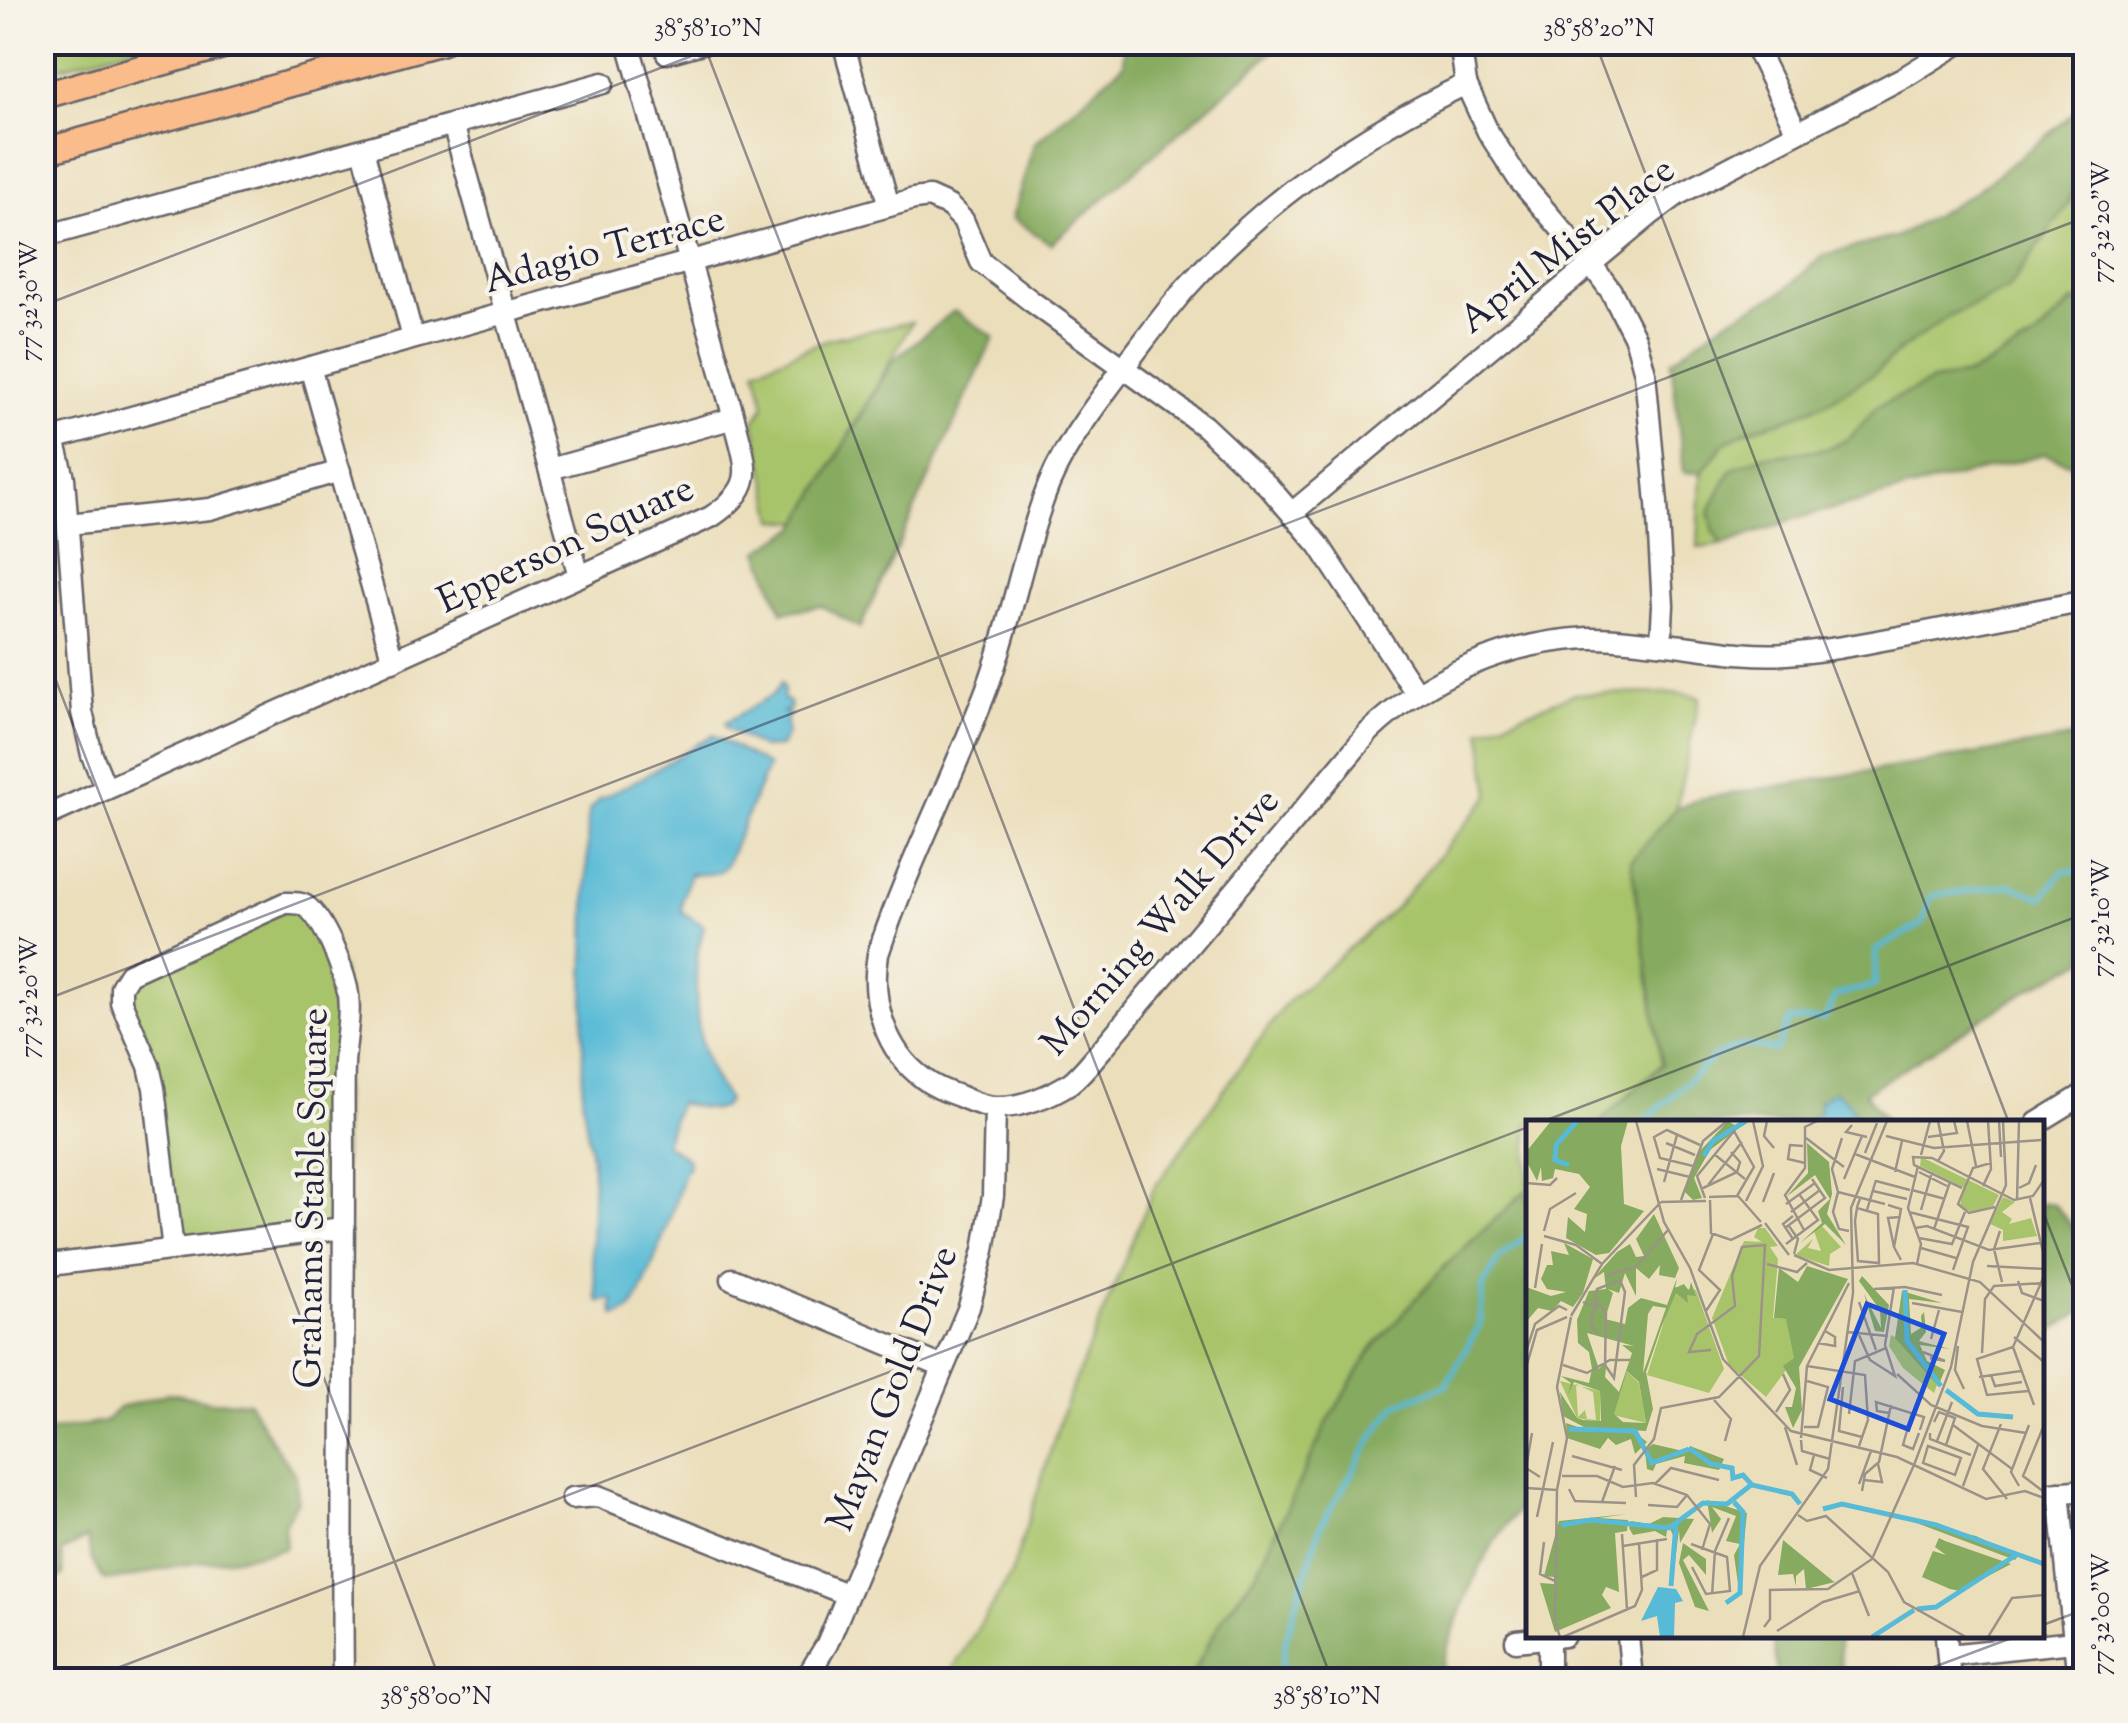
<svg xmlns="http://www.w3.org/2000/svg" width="2128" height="1723" viewBox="0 0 2128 1723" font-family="'Sorts Mill Goudy',serif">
  <rect width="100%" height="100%" fill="#f7f3e8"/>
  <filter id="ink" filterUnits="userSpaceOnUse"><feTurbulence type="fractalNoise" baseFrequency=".01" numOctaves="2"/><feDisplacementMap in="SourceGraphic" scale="20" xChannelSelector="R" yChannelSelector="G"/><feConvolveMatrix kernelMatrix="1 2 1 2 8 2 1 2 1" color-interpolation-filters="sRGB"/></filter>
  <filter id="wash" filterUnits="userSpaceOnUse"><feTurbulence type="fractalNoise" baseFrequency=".0048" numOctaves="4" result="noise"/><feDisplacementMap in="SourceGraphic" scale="40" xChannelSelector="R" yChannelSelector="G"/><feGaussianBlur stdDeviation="2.25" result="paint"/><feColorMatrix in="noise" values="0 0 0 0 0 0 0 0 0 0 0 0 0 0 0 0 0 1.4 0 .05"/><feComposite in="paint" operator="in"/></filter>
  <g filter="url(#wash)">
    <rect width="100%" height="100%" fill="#ebdebb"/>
    <g fill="#a8c46b" stroke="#657353" stroke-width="2.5">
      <polygon points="43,42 149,42 149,43 43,72"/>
      <polygon points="2085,168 2085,304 2073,301 2034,339 1968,375 1933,381 1879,406 1849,438 1828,449 1797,452 1714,532 1723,545 1698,548 1701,473 1724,444 1745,431 1787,419 1827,402 1875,373 1899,351 1946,318 2008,289 2068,204"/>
      <polygon points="912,322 800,522 775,520 754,421 765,405 756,369 828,339"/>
      <polygon points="1680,693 1700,697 1676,809 1631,861 1662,1064 1599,1123 1528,1123 1528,1189 1446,1265 1371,1350 1328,1421 1257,1572 1224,1616 1189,1680 946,1680 1011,1575 1063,1411 1154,1188 1285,1004 1395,908 1490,795 1481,730 1574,694"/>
      <polygon points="299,903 342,970 344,1228 173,1250 154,1088 121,987"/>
    </g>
    <g fill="#86aa5f" stroke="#54664d" stroke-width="2.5">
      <polygon points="1124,43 1282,43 1051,244 1012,218 1034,144 1124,64"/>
      <polygon points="2085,102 2085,168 2068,204 2008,289 1946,318 1899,351 1875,373 1827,402 1787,419 1745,431 1724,444 1701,473 1684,472 1671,361 1723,322 1781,293 1824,255 1898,236 1973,193 2052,132"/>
      <polygon points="2074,301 2085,304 2085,469 2044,454 1794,519 1723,545 1714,532 1709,512 1732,469 1762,456 1828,449 1850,438 1878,406 1933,381 1968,375 2034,339"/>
      <polygon points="954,311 994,337 860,628 822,606 782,612 759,551 797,527 893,360"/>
      <polygon points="2085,736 2085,960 2031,988 1865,1093 1888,1123 1599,1123 1662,1064 1631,861 1676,809 1699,799"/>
      <polygon points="1528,1189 1528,1496 1494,1542 1471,1585 1444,1656 1440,1680 1189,1680 1224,1615 1257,1572 1328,1421 1371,1350 1446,1265"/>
      <polygon points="2041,1203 2054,1204 2085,1242 2086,1308 2041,1339"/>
      <path d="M169,1393l44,8 36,1 22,38 25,36 2,24 -14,24 2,23c-39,13 -80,12 -120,21 -23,5 -38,14 -63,11l-11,-19 -5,-22 -26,14 2,24 -20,8v-152l62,-10 14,-14z"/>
      <polygon points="1773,1636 1838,1636 1842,1680 1778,1680"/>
    </g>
    <g fill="#57bad6" stroke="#3c6e88" stroke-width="2.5">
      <polygon points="781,683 784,690 783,699 789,702 791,708 783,712 790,714 786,720 787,733 780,747 762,748 727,728 725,723 774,694"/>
      <path d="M713,735l55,31 -42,99c-9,12 -22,9 -36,9l-8,27 -1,10 23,15c-2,10 -6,20 -7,31 -3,47 -1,104 31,143l-7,8 -7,2 -36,-7 -13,41 22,14 2,8 -6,8c-4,20 -40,125 -53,136 -2,1 -14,6 -15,6l-3,-9 2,-5 -3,-3 -11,3 -3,-4 -6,-50 2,-78 -11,-72 6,-280 2,-9 10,-10 45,-23z"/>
      <polygon points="1834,1091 1845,1099 1862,1123 1805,1123 1818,1113 1820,1108 1818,1102"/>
    </g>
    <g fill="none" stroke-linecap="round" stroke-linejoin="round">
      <g stroke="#57bad6" stroke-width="5">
        <polyline points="1643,1123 1715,1056 1744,1045 1776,1050 1790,1020 1825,1019 1835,996 1875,985 1876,950 1922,924 1931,896 2011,885 2042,898 2063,871 2086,871"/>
        <polyline points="1280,1680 1286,1638 1320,1527 1376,1432 1397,1404 1446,1385 1480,1324 1483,1286 1500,1257 1528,1235"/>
      </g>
    </g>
  </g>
  <g filter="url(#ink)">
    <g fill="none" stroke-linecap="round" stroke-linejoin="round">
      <defs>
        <g id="minor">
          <polyline points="843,42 889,206"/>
          <polyline points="1460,42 1466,84 1488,132 1519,180 1591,264 1611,291 1636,340 1645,373 1657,503 1663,605 1661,643"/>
          <polyline points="1753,42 1797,132"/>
          <polyline points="667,53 706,42"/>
          <path d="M1466,84c-104,49 -202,117 -279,203 -24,27 -44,56 -66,84 -29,39 -62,81 -78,129 -22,61 -33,127 -56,188 -34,90 -79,176 -109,266 -8,46 7,97 46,125 10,8 23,13 35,17 11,5 26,11 37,11 24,1 54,-11 74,-24 12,-9 22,-23 32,-34l267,-317c60,-57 137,-90 219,-94 23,-1 47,3 69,5 43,4 85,14 129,11 45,-3 90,-13 135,-21 55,-11 110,-21 165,-32"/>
          <polyline points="453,124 579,576"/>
          <polyline points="363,149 413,338"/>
          <polyline points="42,237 603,83"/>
          <polyline points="310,367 393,661"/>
          <polyline points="54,439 64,478 82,712 92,755 106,789"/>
          <polyline points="42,442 914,199 929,197 949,206 963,220 981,262 1031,301 1204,426 1268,486 1319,545 1416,693"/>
          <polyline points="550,469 734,418"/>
          <polyline points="1293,512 1650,215 1677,195 1908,75 1961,42"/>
          <polyline points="68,524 210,509 340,471"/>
          <path d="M42,818l669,-301c48,-32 35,-50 23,-99l-106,-376"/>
          <polyline points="2037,1123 2086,1093"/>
          <path d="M173,1250l-19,-162 -5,-22 -28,-64v-15l8,-13 156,-71c8,0 16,-1 22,4 18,14 35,60 40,81 5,24 -2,53 -3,76 -1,33 0,66 0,99 0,173 -3,345 -1,517"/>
          <polyline points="42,1266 344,1228"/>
          <polyline points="732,1279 943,1367"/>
          <polyline points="2059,1492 2078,1680"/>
          <polyline points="2040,1494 2086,1490"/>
          <polyline points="572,1498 598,1496 846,1594"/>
          <polyline points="1628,1636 1632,1680"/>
          <polyline points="1946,1636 1950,1680"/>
          <polyline points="1549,1637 1549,1680"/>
          <polyline points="1516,1641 1564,1636"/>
          <polyline points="1948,1655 2074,1642"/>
          <polyline points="805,1680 827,1644 969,1307 984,1250 993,1196 995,1108"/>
        </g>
        <g id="major">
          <polyline points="42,96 235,42"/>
          <polyline points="42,152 441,42"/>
        </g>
      </defs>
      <use href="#minor" stroke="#686468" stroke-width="25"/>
      <use href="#major" stroke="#686468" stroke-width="30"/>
      <use href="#minor" stroke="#fff" stroke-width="20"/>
      <use href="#major" stroke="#fabc8b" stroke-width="25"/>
    </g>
  </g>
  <path fill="none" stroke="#22223b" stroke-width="2.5" stroke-opacity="0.45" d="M703,42l629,1638M1595,42l414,1081M42,306l686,-264M42,644l398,1036M42,1001l2044,-784M1539,1123l547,-210M2040,1204l46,117M2040,1626l46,-17M86,1680l1442,-553M1899,1680l118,-44"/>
  <g text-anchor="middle" stroke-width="8" stroke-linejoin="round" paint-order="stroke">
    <g font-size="38" fill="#22223b" stroke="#f7f3e8">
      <text transform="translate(1566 244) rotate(-38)" y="13">April Mist Place</text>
      <text transform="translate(604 248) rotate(-15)" y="13">Adagio Terrace</text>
      <text transform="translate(565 543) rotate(-25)" y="13">Epperson Square</text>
      <text transform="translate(1159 921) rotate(-49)" y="13">Morning Walk Drive</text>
      <text transform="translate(310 1198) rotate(-89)" y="13">Grahams Stable Square</text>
      <text transform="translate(891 1388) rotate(-69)" y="13">Mayan Gold Drive</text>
    </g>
  </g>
  <g transform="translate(1526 1120)">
    <rect width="518" height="518" fill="#ebdebb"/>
    <path d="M395,37l78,38 -6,11 -21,6 -12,-5 3,-20 -43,-21zM477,77l12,5 -13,10 10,7 -3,5 22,-6 6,18 -34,5v-11l-13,-6zM296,106l19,21 -11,7 -1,12 -34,-11 18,-16 -5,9 13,3 -7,-20zM232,108h7l13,18 -8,1 8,12 -5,59 14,1 8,39 -29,39 -37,-32 -17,-47 32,-77 18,1 -8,-5zM149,167l21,3 28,79 -15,24 -62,-18zM365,215l16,8 30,42 -3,8 -31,-25 -14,-22zM101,251l12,12 7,40 -33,-8zM34,261l40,10v31l-23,-4zM50,264l17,8 3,28 -9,-1 -2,-9 -7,7z" fill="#a8c46b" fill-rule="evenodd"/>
    <path d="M25,1h77l-7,25 3,58 20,7 -35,42 -13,2 -30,-17 2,-21 17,15 2,-18 -13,-5 16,-22 -11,-13 -24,-5 -2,9 -11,3 -1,-14 -4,14 -10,-19 -1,-10zM202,1l11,7 -29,22 -16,28 8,20 -9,2 -9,-9 16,-40zM281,23l22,19 3,32 -5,20 19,31 -21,-21 -25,19 22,-20 -4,-12 12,-12 -15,-24 -29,22 22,-24zM128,94l25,54 -4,10 -16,-3 1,-10 -11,14 -13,-11v28l-11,-23 -6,20 -11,-4 5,4 -8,26 20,5 3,-16 13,-10 26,7 10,-27 -2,10 9,-4 5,7 2,-9 5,14 -9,-1 1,8 -12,-10 -15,35 -15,44 7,37 -7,22 -62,-4 -21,-11 -3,-24 17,26 6,2 2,-10 -2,10 18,1 -1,-30 -26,-9 -6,13 3,-12 -10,-7 28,7 3,-14 -3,-17 -11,-9 -1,-23 12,-29 17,-2 -2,-17 -12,8 25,-28 13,-8 6,13 8,-1 -8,-17zM127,186l13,2 -23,65 5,-59zM61,213l47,13 -12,-1 10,8 -13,39 -14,-15 2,-18 -8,10zM101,251l12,11 7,41 -23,-1 -9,-8zM38,123l29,16 -10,34 -10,14 -12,-6 -9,10 -14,-3 -12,14v-35l25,9 15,-4 -19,-3 -6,-10 6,-14h6l-2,-14 18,4zM281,146l41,13 -49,88 3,43 -9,18 -8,-21h7l4,-19 -13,-22 11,-8 -8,-39 -12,-1 5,-50 19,14zM336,156l27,29 -5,27 -9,-1 -11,-37 17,34 -1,-18 -21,-29zM376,171l40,12 -33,-4 2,35 11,-7 -1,-11 3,-4 2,20 -7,9 31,8 -30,-4 7,16 18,9 -7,16 -43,-48zM40,303l26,9 40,-2 15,12 -12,12 -4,-15 -15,6 -8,-7 -8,11 -33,-11zM127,324l34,8 3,-6 34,13 -5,11 -35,-7 1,-7 -29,8 -3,7 -6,-2 -2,-18zM181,380l40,13 -8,78 -5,-36 6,-11 -14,-3 10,-25 -24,-9 9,12 -9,14zM101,394l-28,4 29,2 -1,11 -12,2 4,59 -13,-5 -4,8 9,13 -56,24 -15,-49 14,1v-7l-10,-1 15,-55zM137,397l31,2 -14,24 -1,-13 -7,54 3,-44 -7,-16 -2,13 -11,-6 -22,4 -4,-7 2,-7 18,3zM388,402l62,14 42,20 -3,4zM413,418l6,3 66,23 -51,27 -10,-2 -28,-12 11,-26 13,4 -11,-8zM257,420l50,41 2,1 -29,7 -2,-20 -8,7v10l-3,-12 -15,1zM157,423l23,16v16l-17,-20 -6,5 26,51 -14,-4 -16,-44z" fill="#86aa5f" fill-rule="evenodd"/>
    <path d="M132,467l18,2 7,12 -8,2 -1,34h-14l-3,-21 -16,5z" fill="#57bad6"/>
    <path fill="none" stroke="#57bad6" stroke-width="5" d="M178,36l9,-15 33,-20M43,45l-14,-5 1,-15 21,-24M379,170l2,51 34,45M420,270l32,24 35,3M43,309l66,2 17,32 37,-14M163,328l22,16 21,4 1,10 10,-3 9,10 40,9 8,10M297,389l19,-5 94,21 108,39M35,405l30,-5 78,8 34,-25 24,1 24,-19M145,466l5,-62M200,483l14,-10 3,-81 -9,-10M391,489l19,-2 80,-52M346,517l42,-27"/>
    <path fill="none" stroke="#9b9388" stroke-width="2.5" d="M110,1l28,101 26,46 33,91 68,72 106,26 89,42 39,-8 19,7M241,1l-3,15 10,12M412,1l6,30 -6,10M441,1l9,45M473,1l2,36M326,5l-6,7 21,5M360,16l48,12 107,-8M402,17l29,-4 -3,-12M280,18l38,29M316,18l-10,31 6,23 -5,20 6,17 10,2M140,23l29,12M277,26l-13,-1 -2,14 17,4M339,33l12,-30M188,34l31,25M329,34l60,23M395,35l9,-34M465,43l-18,5 -15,36 11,9 26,-6M167,46l-33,-8 -6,-21 13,-7 33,15M131,49l33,8M369,52l7,-31M393,52l28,14M318,59l18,-43M350,61l34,9M138,62l13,-47M0,63l24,2 7,-7M182,65l34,-43M457,66l8,-17 -3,-48M436,68l-48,-23 -1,-8 19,1 82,42 19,-4 11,-16M493,68l10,-5 7,-18M175,69l36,-17 3,-10 -9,-10M386,70l33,9M347,71l34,8M312,72l47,12M183,77l29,-1 23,26M179,78l-8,-22 37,-45 20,36 -17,29M504,78l14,58M155,80l22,-59 24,-20M184,80l1,33 20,7 31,-15M491,80l2,-79M220,81l17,-35 -10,-45M135,82l45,-1M237,82l11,-29M260,84l29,-21M362,85l13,4 -7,38 7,13M331,88l21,6 1,49 -21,-2 -3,-40 2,-13 1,-4 2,-5M341,90l9,-30M395,90l11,-38M265,92l29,-22M383,92l59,15 -15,43M239,103l24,32M263,106l9,13 -4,15M259,108l40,-30 -13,-19M389,108l12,-2 62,24 51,-7M408,109l16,-47M278,110l-19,-35 20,-27v-41l12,-6M18,111l6,-22 26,-16M474,111l-6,18 8,33M18,116l32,9 26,19M393,118l33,6 13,-32M267,119l-10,-15 10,-8M260,124l32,-24 -19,-26M368,127l-6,-29 13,-1M395,128l35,10M268,135l35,15 84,-7 67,19 64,60M241,144l30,8 10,-9M391,144l4,-20 -13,-36 10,-42M461,146l57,3M80,156l31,-10 31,-36M492,161l4,12 22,8M9,168l7,-44M348,169l31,-2 37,8M57,182l4,2 9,1h4l6,8 -1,52 9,13 11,-86 -5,-12 -23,9 -1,5v12l-6,14 6,13M333,182l17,48M386,183l50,9M180,191l14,-21 -21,-20 14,-36M45,196l31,-52 59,-62M321,212l41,4M333,215l11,25 25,16 -10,-31 9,-58M488,217l30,25M405,219l8,-29M292,223l17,3v-9l-10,-6M432,226l-3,24 9,19M487,227l21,58M0,232l9,-28 24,-18 8,4M397,232l22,9 -15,-3M456,233l3,-54 9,-13 50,-3M37,245l24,8 23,-13h20M281,246l58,9 3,45 -9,26M0,248l11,-38 30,-13M371,254l34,31 51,21 44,7M465,255l4,11 27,-4M453,257l42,-6M317,267l-4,44 23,6M502,271l-41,4 -10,-36 36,-12 31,-71M188,280l17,19 -6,22M250,292l14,-22 -7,-16M363,293l-12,-2 -1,-9 48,15 -4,13M386,293l-9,32 10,4 6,-16M323,294l6,-53 31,-13M408,302l5,-10 16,6 -9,27M475,304l-18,45 24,30M427,305l59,44M518,305l-21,51 21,16M259,307l12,38M278,307h14l10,-40 -21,-6M6,313l-6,35 14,9M404,313v6l41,16M275,318l6,-72 42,-83M275,320l1,11 28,8M411,321l15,-39M402,326l33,12 -6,17 -32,-12zM288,335l-4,15 17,8M46,336l50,14M388,345l37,-98 22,-105 33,-77 -3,-64M36,356h35l26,11 30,-4 34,12 23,29 -8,26M338,360l18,2 -4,-18M129,364l16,-16 48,12M333,364l12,-33M437,366l15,-41M493,366l-8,-14 18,-47M0,368l31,2M43,369l6,12 51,2M336,371l3,-17 14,-12 12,-57M110,377l-2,-32 20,-26 7,-31 58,-11 40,-41 6,-111 -23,2 -10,29 3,30 -38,28 -8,18 22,-2M76,382l13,-36M122,385l29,2 10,-12M272,395l9,6 19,-5 62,56 16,30 62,35M11,397l16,-75M96,414l5,75M18,422l-4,32 15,7M165,424l36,13 3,34 -24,3 -14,-27M97,426l44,-7M326,453l17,43M116,457l15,-7v-31M186,475l3,-44 14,-33M238,507l6,-8v-29l58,-1 44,-30 42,-94M251,511l46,-29 37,-11M34,517l-5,-16 2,-131 10,-52 -10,-51 14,-70M37,517l72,-31 7,-16 -3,-46M217,517l17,-71 68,-97 25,-176 -2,-85 36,-87M462,517l24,-39 32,-3"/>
    <path fill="#1d4ed8" fill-opacity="0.15" stroke="#1d4ed8" stroke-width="5" d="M341,184l77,30 -36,95 -78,-30z"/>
    <rect width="518" height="518" fill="none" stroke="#22223b" stroke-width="5"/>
  </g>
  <rect width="2128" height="1723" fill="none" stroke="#f7f3e8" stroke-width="110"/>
  <rect x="55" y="55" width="2018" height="1613" fill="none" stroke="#22223b" stroke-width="4"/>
  <g font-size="25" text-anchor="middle" fill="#22223b">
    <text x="708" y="36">38°58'10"N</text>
    <text x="1599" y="36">38°58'20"N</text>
    <text transform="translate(2100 222) rotate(-90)" y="9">77°32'20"W</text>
    <text transform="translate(28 301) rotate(-90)" y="9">77°32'30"W</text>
    <text transform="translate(2100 918) rotate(-90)" y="9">77°32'10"W</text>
    <text transform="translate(28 997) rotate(-90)" y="9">77°32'20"W</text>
    <text transform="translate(2100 1614) rotate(-90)" y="9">77°32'00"W</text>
    <text x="436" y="1704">38°58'00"N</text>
    <text x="1327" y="1704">38°58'10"N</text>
  </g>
</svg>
